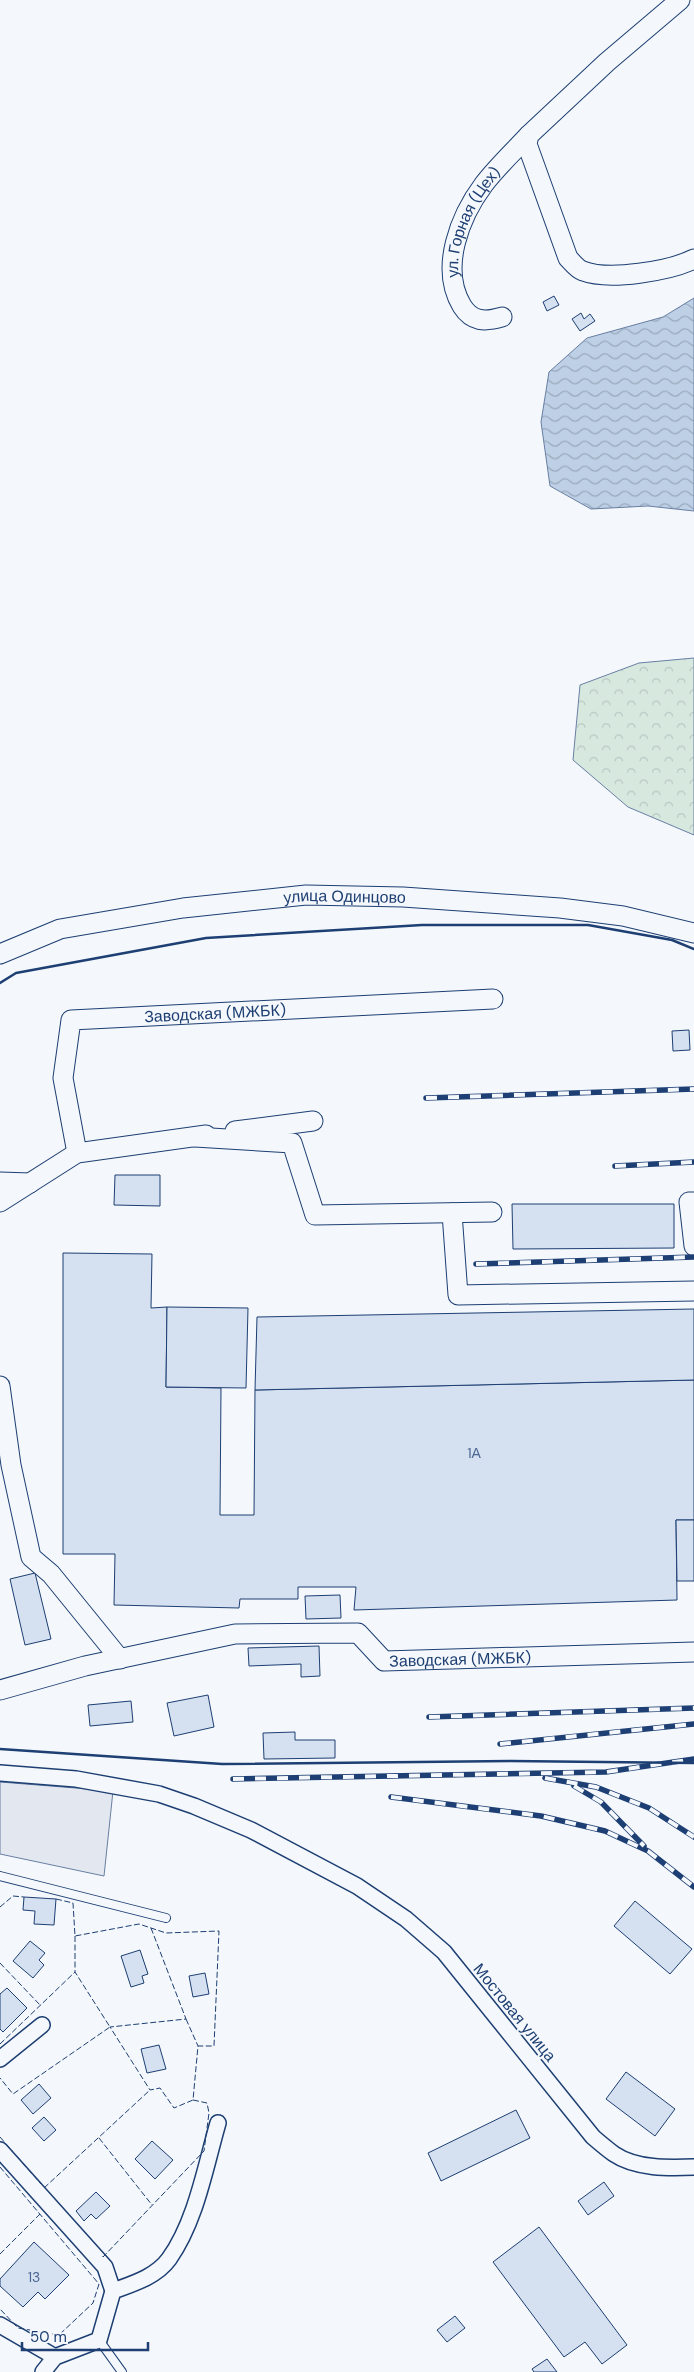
<svg xmlns="http://www.w3.org/2000/svg" width="694" height="2372" viewBox="0 0 694 2372" font-family="'DM Sans',sans-serif">
  <defs>
    <pattern id="forest-crowns" width="20" height="18" patternUnits="userSpaceOnUse" patternTransform="scale(1.25)"><rect width="20" height="18" fill="#d7e8df"/><path d="M2 6a3 3 0 1 1 6 0M12 15a3 3 0 1 1 6 0" fill="none" stroke="#b8c8c3"/></pattern>
    <pattern id="water-waves" width="16" height="10" patternUnits="userSpaceOnUse" patternTransform="scale(1.25)"><rect width="16" height="10" fill="#bed0e5"/><path d="M0 5q4-4 8 0t8 0" fill="none" stroke="#9aaabe"/></pattern>
  </defs>
  <rect width="100%" height="100%" fill="#f4f7fb"/>
  <polygon fill="url(#forest-crowns)" stroke="#687fa3" points="694,658 694,835 628,807 573,760 580,685 639,663"/>
  <polygon fill="#e3e8f0" stroke="#687fa3" points="0,1782 113,1791 104,1876 0,1854"/>
  <polygon fill="url(#water-waves)" stroke="#687fa3" points="694,298 694,511 648,506 591,509 550,486 541,422 549,372 587,338 663,317"/>
  <g fill="#d5e0f0" stroke="#1d3f73">
    <polygon points="554,296 559,305 547,311 543,302"/>
    <polygon points="581,313 584,319 590,314 595,321 580,331 572,319"/>
    <polygon points="689,1030 690,1050 673,1051 672,1031"/>
    <polygon points="115,1175 160,1175 160,1206 114,1205"/>
    <polygon points="512,1204 674,1204 674,1248 513,1249"/>
    <polygon points="63,1253 152,1254 151,1308 167,1307 166,1387 221,1388 220,1515 254,1515 255,1390 694,1380 694,1520 676,1520 677,1600 354,1610 356,1587 298,1587 298,1599 240,1599 239,1608 114,1605 115,1554 63,1554"/>
    <polygon points="167,1307 248,1308 246,1388 166,1387"/>
    <polygon points="694,1309 694,1380 255,1390 257,1317"/>
    <polygon points="676,1520 694,1520 694,1581 677,1581"/>
    <polygon points="35,1573 51,1639 25,1645 10,1579"/>
    <polygon points="340,1595 341,1618 306,1619 305,1596"/>
    <polygon points="319,1646 320,1676 301,1677 301,1664 249,1666 248,1648"/>
    <polygon points="208,1695 214,1727 174,1736 167,1703"/>
    <polygon points="131,1701 133,1722 90,1726 88,1705"/>
    <polygon points="295,1732 295,1740 335,1740 335,1758 264,1759 263,1733"/>
    <polygon points="24,1897 56,1899 54,1925 34,1924 35,1911 23,1910"/>
    <polygon points="635,1901 692,1949 670,1974 614,1926"/>
    <polygon points="30,1941 45,1953 39,1960 44,1965 33,1978 13,1961"/>
    <polygon points="140,1950 148,1974 142,1976 144,1983 131,1987 121,1956"/>
    <polygon points="205,1973 209,1994 193,1997 189,1976"/>
    <polygon points="7,1988 27,2008 3,2032 0,2029 0,1994"/>
    <polygon points="159,2045 166,2069 147,2073 141,2049"/>
    <polygon points="626,2072 675,2109 655,2136 606,2099"/>
    <polygon points="39,2084 51,2098 33,2114 21,2100"/>
    <polygon points="516,2110 530,2138 441,2181 428,2153"/>
    <polygon points="44,2117 56,2130 44,2141 32,2128"/>
    <polygon points="152,2141 173,2160 155,2179 135,2159"/>
    <polygon points="604,2182 614,2196 588,2215 578,2201"/>
    <polygon points="96,2192 110,2206 96,2219 91,2214 84,2221 76,2211"/>
    <polygon points="539,2227 627,2345 602,2364 585,2342 564,2357 493,2262"/>
    <polygon points="34,2242 69,2275 45,2299 38,2292 23,2307 0,2286 0,2279"/>
    <polygon points="455,2316 465,2328 447,2342 437,2330"/>
    <polygon points="547,2359 557,2372 534,2372 532,2369"/>
  </g>
  <g fill="none" stroke-linecap="round" stroke-linejoin="round">
    <defs>
      <g id="service">
        <polyline points="0,1876 166,1918"/>
        <polyline points="99,2340 122,2372"/>
      </g>
      <g id="minor">
        <path d="M0,1773l76,6 83,15 35,12 57,24 106,56 49,33 38,33 149,185c7,6 14,12 21,17 22,15 55,14 80,13"/>
        <polyline points="0,2059 42,2025"/>
        <polyline points="0,2150 105,2267 113,2291"/>
        <polyline points="0,2325 55,2357"/>
        <path d="M43,2372l12,-15 44,-17 14,-49c19,-7 43,-14 56,-32 27,-38 36,-91 49,-136"/>
      </g>
      <g id="tertiary">
        <path d="M680,0l-73,62 -78,73 -2,9 41,114c4,4 9,11 15,13 26,10 87,0 111,-12"/>
        <path id="s1" d="M502,317c-17,5 -30,5 -40,-11 -23,-38 -2,-90 22,-122 13,-17 30,-33 45,-49"/>
        <path id="s2" d="M0,954l60,-25 123,-21 123,-13 97,2 157,11 63,8 71,17"/>
        <polyline points="235,1131 313,1121"/>
        <polyline points="195,1137 292,1143 315,1215 492,1212"/>
        <path id="s3" d="M77,1153l-14,-75 8,-58 422,-21"/>
        <polyline points="0,1182 30,1183"/>
        <polyline points="0,1202 77,1153 206,1135"/>
        <polyline points="452,1213 458,1295 694,1291"/>
        <polyline points="694,1246 689,1202 694,1202"/>
        <polyline points="0,1386 11,1465 31,1557 51,1574 120,1659"/>
        <path id="s4" d="M0,1690l85,-24 150,-32 123,-1 26,28 310,-9"/>
      </g>
    </defs>
    <use href="#service" stroke="#1d3f73" stroke-width="10"/>
    <use href="#minor" stroke="#1d3f73" stroke-width="18"/>
    <use href="#tertiary" stroke="#1d3f73" stroke-width="21"/>
    <use href="#service" stroke="#f4f7fb" stroke-width="8"/>
    <use href="#minor" stroke="#f4f7fb" stroke-width="15"/>
    <use href="#tertiary" stroke="#f4f7fb" stroke-width="19"/>
    <defs>
      <g id="rail">
        <polyline points="426,1098 694,1089"/>
        <polyline points="615,1166 694,1162"/>
        <polyline points="476,1264 694,1257"/>
        <polyline points="429,1717 694,1708"/>
        <polyline points="500,1744 694,1724"/>
        <polyline points="545,1778 596,1787 649,1808 694,1837"/>
        <polyline points="233,1779 606,1772 694,1759"/>
        <polyline points="574,1786 601,1802 644,1846"/>
        <polyline points="391,1797 541,1816 605,1831 648,1851 694,1887"/>
      </g>
    </defs>
    <use href="#rail" stroke="#1d3f73" stroke-width="5.5"/>
    <use href="#rail" stroke="#f4f7fb" stroke-width="4" stroke-dasharray="11" stroke-linecap="butt"/>
    <g stroke="#1d3f73" stroke-width="1" stroke-dasharray="6 2.5" stroke-linecap="butt">
      <polyline points="56,1899 73,1903 75,1936 139,1924 166,1933 219,1931 214,2046 198,2046 193,2100 207,2103 209,2113 204,2151 103,2257 101,2255"/>
      <polyline points="0,1907 13,1896 24,1897"/>
      <polyline points="151,1928 186,2019 110,2027 150,2090 160,2088 174,2108 193,2100"/>
      <polyline points="75,1936 75,1972"/>
      <polyline points="0,1963 40,2005"/>
      <polyline points="186,2019 198,2046"/>
      <polyline points="0,2044 75,1972 110,2027 13,2094 0,2078"/>
      <polyline points="0,2137 41,2184"/>
      <polyline points="99,2138 152,2205"/>
      <polyline points="0,2167 99,2284 93,2303 59,2335 18,2328 0,2309"/>
      <polyline points="44,2188 150,2090"/>
      <polyline points="0,2254 40,2214"/>
    </g>
    <g stroke="#1d3f73" stroke-width="2.5">
      <polyline points="0,983 16,973 206,938 422,925 588,925 672,940 694,949"/>
      <polyline points="0,1749 222,1764 511,1761 694,1763"/>
    </g>
  </g>
  <g text-anchor="middle" stroke-width="4" stroke-linejoin="round" paint-order="stroke">
    <g font-size="14" fill="#4b6792">
      <text x="474" y="1458">1А</text>
      <text x="34" y="2282">13</text>
    </g>
    <g font-size="16" fill="#1d3f73" stroke="#f4f7fb">
      <text dy="6" stroke="none"><textPath href="#s1" startOffset="136">ул. Горная (Цех)</textPath></text>
      <text dy="6" stroke="none"><textPath href="#s2" startOffset="352">улица Одинцово</textPath></text>
      <text dy="6" stroke="none"><textPath href="#s3" startOffset="279">Заводская (МЖБК)</textPath></text>
      <text dy="6" stroke="none"><textPath href="#s4" startOffset="479">Заводская (МЖБК)</textPath></text>
      <text transform="translate(515 2012) rotate(51)" y="6">Мостовая улица</text>
    </g>
  </g>
  <path d="M22 2342v8h126v-8" fill="none" stroke="#1d3f73" stroke-width="2.5"/>
  <text x="30" y="2342" font-size="15" fill="#1d3f73" stroke="#f4f7fb" stroke-width="4" paint-order="stroke">50 m</text>
</svg>
